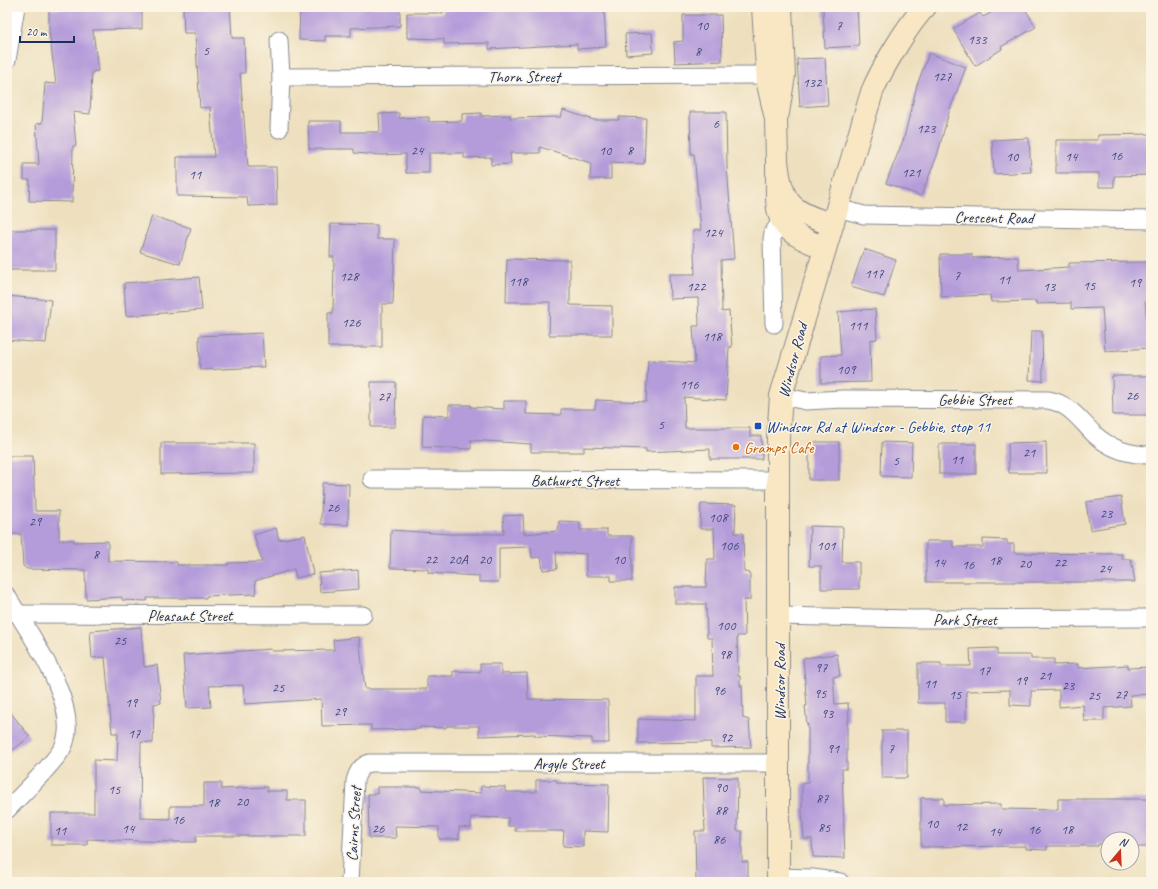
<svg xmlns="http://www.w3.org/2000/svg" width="1158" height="889" viewBox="0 0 1158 889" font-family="Caveat,sans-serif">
  <rect width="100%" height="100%" fill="#fcf5e5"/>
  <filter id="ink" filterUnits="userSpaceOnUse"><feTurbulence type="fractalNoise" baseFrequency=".025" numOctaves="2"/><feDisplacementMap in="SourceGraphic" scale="8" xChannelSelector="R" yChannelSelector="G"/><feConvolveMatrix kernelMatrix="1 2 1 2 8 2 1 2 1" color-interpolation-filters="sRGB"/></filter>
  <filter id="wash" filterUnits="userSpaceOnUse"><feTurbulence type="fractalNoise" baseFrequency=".012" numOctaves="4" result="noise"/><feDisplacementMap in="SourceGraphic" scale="16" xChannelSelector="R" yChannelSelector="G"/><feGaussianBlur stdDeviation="0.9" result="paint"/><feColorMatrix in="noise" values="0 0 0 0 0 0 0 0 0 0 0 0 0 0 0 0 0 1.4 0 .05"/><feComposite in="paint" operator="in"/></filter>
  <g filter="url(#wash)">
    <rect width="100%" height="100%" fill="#eee0bf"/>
    <g id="blocks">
      <g fill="#b49bda">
        <polygon points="97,7 142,7 142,29 93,30 98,71 92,72 90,114 73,112 76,146 73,146 72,202 29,201 30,180 24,180 24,164 39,164 36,124 42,123 45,83 56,84 49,31 49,9"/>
        <polygon points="230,7 232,38 244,38 245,73 240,73 248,167 276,167 277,205 248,206 247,197 177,196 177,157 214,157 210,107 200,108 195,33 184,33 183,8"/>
        <polygon points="300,7 400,7 400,26 351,28 351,36 325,36 325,41 299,40"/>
        <polygon points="488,7 604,7 606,47 577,49 577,44 489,49 489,43 444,44 444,39 407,38 407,13 443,13 443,9"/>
        <polygon points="823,7 857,7 859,46 825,48"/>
        <polygon points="1002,7 1024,7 1036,27 1001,47 1002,49 975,66 953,29 980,13 983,17"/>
        <polygon points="683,15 721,15 722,61 675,63 674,42 683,41"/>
        <polygon points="652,33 653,53 626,55 625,34"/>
        <polygon points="929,53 966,67 949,112 937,156 921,196 886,183 904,138 917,85"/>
        <polygon points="825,58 828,105 800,107 797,59"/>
        <polygon points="563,110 594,120 619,120 619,117 646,118 644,164 611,162 611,179 590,179 591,163 540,147 540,153 510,153 511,164 491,165 491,157 464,158 464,153 429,153 429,173 406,173 406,154 381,155 354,153 354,149 309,149 308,121 341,121 341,132 380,132 379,114 399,113 399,118 429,117 429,122 462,121 462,114 481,113 481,116 510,115 510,118 561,117"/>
        <polygon points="690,112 726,112 727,166 734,259 721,260 722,312 729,311 732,347 729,347 726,400 684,397 685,428 750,428 750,436 761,436 762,459 710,459 710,449 646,452 646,449 584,447 584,452 531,452 531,444 471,440 471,449 422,447 423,415 449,416 449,405 471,405 471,407 504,409 504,401 526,401 526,414 561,415 561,409 595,409 596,400 646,402 648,360 695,363 693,326 699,326 698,298 670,299 669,274 695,274 693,231 701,230 694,154 691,154"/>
        <polygon points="1151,134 1151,175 1114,176 1114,187 1099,187 1099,173 1056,173 1056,140 1098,140 1098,135"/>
        <polygon points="1029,138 1031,172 994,174 992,140"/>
        <polygon points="152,216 191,228 180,264 140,252"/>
        <polygon points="331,224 377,225 377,239 395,239 393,304 382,304 382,347 328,347 328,313 333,313 334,257 330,257"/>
        <rect x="8" y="230" width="47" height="40"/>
        <polygon points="864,249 896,260 884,297 851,287"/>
        <polygon points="940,254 972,254 972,258 1018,257 1019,270 1069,267 1069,263 1147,262 1149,300 1145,301 1149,348 1105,351 1102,308 1071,309 1071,303 1036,304 1036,301 991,302 990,295 941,297"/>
        <polygon points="507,259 570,260 570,305 612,306 612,335 549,335 550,302 506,302"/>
        <polygon points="199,277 202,310 126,316 124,283"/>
        <polygon points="7,296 51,300 46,343 7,340"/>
        <polygon points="875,309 877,339 870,340 871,382 821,383 821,356 841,355 838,312"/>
        <polygon points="1031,331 1042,331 1043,381 1029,380"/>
        <polygon points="262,333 264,367 200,370 199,336"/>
        <polygon points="1112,376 1151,376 1151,415 1113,415"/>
        <polygon points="371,382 396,382 395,427 371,427"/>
        <rect x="809" y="442" width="30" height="38"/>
        <polygon points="882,442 912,443 911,477 881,476"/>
        <polygon points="1046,442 1047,473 1009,473 1008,443"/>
        <polygon points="161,443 254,443 254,473 161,474"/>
        <rect x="939" y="444" width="37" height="30"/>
        <polygon points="7,456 33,456 35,511 59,511 59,540 74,540 74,542 108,541 108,561 177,562 177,565 228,565 228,563 262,562 254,535 276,528 279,540 305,535 313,574 296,578 294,569 255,581 256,594 206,596 206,598 147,598 147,601 122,600 122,597 86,599 85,570 27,569 23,566 21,534 7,534"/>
        <polygon points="322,483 349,484 348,525 321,524"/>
        <polygon points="1121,497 1125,524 1090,530 1086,502"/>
        <polygon points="701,504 736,505 735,533 743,533 744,572 750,573 750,600 744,600 745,636 737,636 738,676 740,676 740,686 742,686 743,718 749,720 751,747 711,748 711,742 638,743 638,719 696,721 696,676 713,676 712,638 707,638 706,604 675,604 675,587 706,587 707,559 715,559 714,529 700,529"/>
        <polygon points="523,515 524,534 558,531 559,521 580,522 580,530 607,530 607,536 632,536 632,581 611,581 611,576 586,576 586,554 556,552 557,569 543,570 541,557 532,558 531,547 499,548 499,582 479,582 479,576 428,573 428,569 390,568 391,530 448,534 504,534 503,516"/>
        <polygon points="810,526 843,527 842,562 859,562 859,589 821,589 821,566 809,566"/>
        <polygon points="983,539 1007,540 1007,544 1014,544 1014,553 1122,554 1122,559 1131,559 1135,582 926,582 926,541 953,541 953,547 983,547"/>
        <polygon points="358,570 359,589 320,592 319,573"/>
        <polygon points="141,627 144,667 157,665 161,703 154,704 153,743 141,742 140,818 170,819 170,806 204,806 204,783 221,783 221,789 267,787 267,791 287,791 287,800 306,800 306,836 196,836 196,842 171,842 87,839 87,845 51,845 51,813 94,813 94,760 117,761 118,733 112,733 105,657 92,658 90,631"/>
        <polygon points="359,637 365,689 427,689 427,676 453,676 453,671 480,672 480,664 501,664 501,674 527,673 528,699 608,700 609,743 592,743 592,738 535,736 535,734 479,736 479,726 446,726 446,728 420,727 420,729 371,730 371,725 322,726 321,699 245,704 243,685 209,686 211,707 187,708 183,655 271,649 272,651 334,650 333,640"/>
        <polygon points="997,648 997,655 1031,655 1031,659 1054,659 1054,665 1078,664 1078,668 1128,665 1128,668 1151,667 1151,694 1130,695 1131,706 1104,708 1104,721 1084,721 1083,705 1059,707 1059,690 1031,691 1031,706 1010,705 1010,690 966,691 966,722 945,722 945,703 918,703 918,663 941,663 941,666 971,666 970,649"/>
        <polygon points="837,654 840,676 833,677 835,704 848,703 849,721 847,721 847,769 842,769 845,858 813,857 812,839 804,839 802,812 802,783 808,783 808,724 807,725 805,706 807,706 803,658"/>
        <polygon points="7,708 30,737 7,754"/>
        <rect x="882" y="731" width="25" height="47"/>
        <polygon points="703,777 738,778 737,831 742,831 742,862 748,862 748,881 696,882 695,831 705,831"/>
        <polygon points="536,780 557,780 557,783 609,784 608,832 583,831 583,847 563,846 564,831 515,831 515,826 508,826 508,818 471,817 471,828 459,827 459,839 439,839 439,827 395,826 396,838 369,838 368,794 377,794 377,787 421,787 421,790 481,793 481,786 505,787 505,792 536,792"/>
        <polygon points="921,798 944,798 944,805 1001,804 1001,809 1058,810 1058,799 1147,799 1147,802 1151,802 1151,847 1132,847 1132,839 1108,839 1108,844 1098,844 1098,846 1047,846 1047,850 1026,849 1026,846 921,847"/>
      </g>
    </g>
  </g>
  <g filter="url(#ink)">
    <use href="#blocks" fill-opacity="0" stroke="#84888e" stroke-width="1"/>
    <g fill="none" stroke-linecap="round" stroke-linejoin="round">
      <defs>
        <g id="street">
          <polyline points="279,40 281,77 279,129"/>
          <polyline points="7,60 16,7"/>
          <polyline points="281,77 767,75"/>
          <polyline points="837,208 864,215 1151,220"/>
          <polyline points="774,324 772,239 773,233 781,221"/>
          <path d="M781,396l25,5 37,-2 205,1c21,3 32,20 46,34 16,15 36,21 57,21"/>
          <polyline points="372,479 778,480"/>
          <path d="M7,596c20,34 78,113 55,153 -11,18 -39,44 -55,61"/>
          <polyline points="17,614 363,615"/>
          <polyline points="779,616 913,619 1151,618"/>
          <polyline points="778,877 813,878 840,882"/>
          <path d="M350,882l5,-101c2,-8 5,-15 14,-18h410"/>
        </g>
        <g id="secondary">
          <polyline points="763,7 768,84 776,119 777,160"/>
          <polyline points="778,113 784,75 781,7"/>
          <path d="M825,248c-57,-21 -47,-34 -48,-88 4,44 14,52 55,64"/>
          <path d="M778,882v-444l3,-42 91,-304c9,-22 36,-68 53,-85"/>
        </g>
      </defs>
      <use href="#street" stroke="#84888e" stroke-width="19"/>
      <use href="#secondary" stroke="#84888e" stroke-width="24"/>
      <use href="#street" stroke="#fff" stroke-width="17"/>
      <use href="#secondary" stroke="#f9e7c3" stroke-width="22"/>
    </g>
  </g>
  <rect fill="#1a4fb4" stroke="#fcf5e5" stroke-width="1.5" x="754" y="422" width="8" height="8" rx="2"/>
  <circle fill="#e8710a" stroke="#fcf5e5" stroke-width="1.5" cx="736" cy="447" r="4"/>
  <g text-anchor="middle" stroke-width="3" stroke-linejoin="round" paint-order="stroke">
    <g font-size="14" fill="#414a7d">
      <text x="702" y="30">10</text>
      <text x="839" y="30">7</text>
      <text x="977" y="44">133</text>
      <text x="206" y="55">5</text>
      <text x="698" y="56">8</text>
      <text x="942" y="81">127</text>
      <text x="812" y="87">132</text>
      <text x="716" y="128">6</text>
      <text x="926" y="133">123</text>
      <text x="417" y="155">24</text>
      <text x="605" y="155">10</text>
      <text x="630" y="155">8</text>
      <text x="1116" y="160">16</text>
      <text x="1012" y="161">10</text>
      <text x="1071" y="161">14</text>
      <text x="911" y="177">121</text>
      <text x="195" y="179">11</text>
      <text x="713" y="237">124</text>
      <text x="874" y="278">117</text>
      <text x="957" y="280">7</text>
      <text x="349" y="281">128</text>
      <text x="1004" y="284">11</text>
      <text x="518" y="286">118</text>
      <text x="1135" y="287">19</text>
      <text x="1089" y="290">15</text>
      <text x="696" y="291">122</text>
      <text x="1049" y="291">13</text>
      <text x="351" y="327">126</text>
      <text x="858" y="330">111</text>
      <text x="712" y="341">118</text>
      <text x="846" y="374">109</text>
      <text x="689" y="389">116</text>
      <text x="1132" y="400">26</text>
      <text x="384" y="401">27</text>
      <text x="661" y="429">5</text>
      <text x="1029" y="457">21</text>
      <text x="957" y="464">11</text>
      <text x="896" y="465">5</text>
      <text x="333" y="512">26</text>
      <text x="1106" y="518">23</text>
      <text x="718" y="522">108</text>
      <text x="35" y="526">29</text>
      <text x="729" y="550">106</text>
      <text x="826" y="550">101</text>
      <text x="96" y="559">8</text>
      <text x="431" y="564">22</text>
      <text x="458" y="564">20A</text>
      <text x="485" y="564">20</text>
      <text x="619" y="564">10</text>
      <text x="995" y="565">18</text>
      <text x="939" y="567">14</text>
      <text x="1060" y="567">22</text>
      <text x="1025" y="568">20</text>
      <text x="968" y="569">16</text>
      <text x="1105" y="573">24</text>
      <text x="726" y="630">100</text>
      <text x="120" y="645">25</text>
      <text x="725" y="659">98</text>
      <text x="821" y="672">97</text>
      <text x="984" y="675">17</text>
      <text x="1045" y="680">21</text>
      <text x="1021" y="685">19</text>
      <text x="930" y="688">11</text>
      <text x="1068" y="690">23</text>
      <text x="278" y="692">25</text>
      <text x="719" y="695">96</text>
      <text x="820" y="698">95</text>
      <text x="955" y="699">15</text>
      <text x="1121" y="699">27</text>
      <text x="1094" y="700">25</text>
      <text x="131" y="707">19</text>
      <text x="340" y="716">29</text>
      <text x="827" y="718">93</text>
      <text x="134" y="738">17</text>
      <text x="726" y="742">92</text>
      <text x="833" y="753">91</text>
      <text x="891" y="753">7</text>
      <text x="721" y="792">90</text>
      <text x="114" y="794">15</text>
      <text x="822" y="803">87</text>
      <text x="242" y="806">20</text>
      <text x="213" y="807">18</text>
      <text x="721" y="815">88</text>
      <text x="178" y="824">16</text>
      <text x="932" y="828">10</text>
      <text x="961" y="831">12</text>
      <text x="824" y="832">85</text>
      <text x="128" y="833">14</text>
      <text x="378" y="833">26</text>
      <text x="1034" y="834">16</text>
      <text x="1067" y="834">18</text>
      <text x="60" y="835">11</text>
      <text x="995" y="836">14</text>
      <text x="719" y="844">86</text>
    </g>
    <g font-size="16" fill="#1b2f5e" stroke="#fcf5e5">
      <text x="524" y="82">Thorn Street</text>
      <text transform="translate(994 217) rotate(1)" y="6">Crescent Road</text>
      <text transform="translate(792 360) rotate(-75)" y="6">Windsor Road</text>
      <text x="975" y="405">Gebbie Street</text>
      <text x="575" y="486">Bathurst Street</text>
      <text x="190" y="621">Pleasant Street</text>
      <text x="965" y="625">Park Street</text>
      <text transform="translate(779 682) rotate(-90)" y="6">Windsor Road</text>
      <text x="569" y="769">Argyle Street</text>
      <text transform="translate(353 824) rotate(-87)" y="6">Cairns Street</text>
    </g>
    <g font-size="16" fill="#164399" stroke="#fcf5e5" text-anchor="start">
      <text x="766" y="432">Windsor Rd at Windsor - Gebbie, stop 11</text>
    </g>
    <g font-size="16" fill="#c56008" stroke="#fcf5e5" text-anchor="start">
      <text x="744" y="453">Gramps Cafe</text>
    </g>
  </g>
  <rect width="1158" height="889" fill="none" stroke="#fcf5e5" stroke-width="24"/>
  <g transform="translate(1120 851) rotate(19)"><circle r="19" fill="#fcf5e5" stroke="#a2a6af"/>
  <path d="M0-3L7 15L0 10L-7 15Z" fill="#c8321e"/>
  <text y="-6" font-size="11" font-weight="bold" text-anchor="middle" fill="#1b2f5e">N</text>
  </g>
  <path d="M20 36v6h54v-6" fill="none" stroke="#1b2f5e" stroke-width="2"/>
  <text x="26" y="36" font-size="12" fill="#1b2f5e" stroke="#fcf5e5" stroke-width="3" paint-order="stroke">20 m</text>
</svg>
